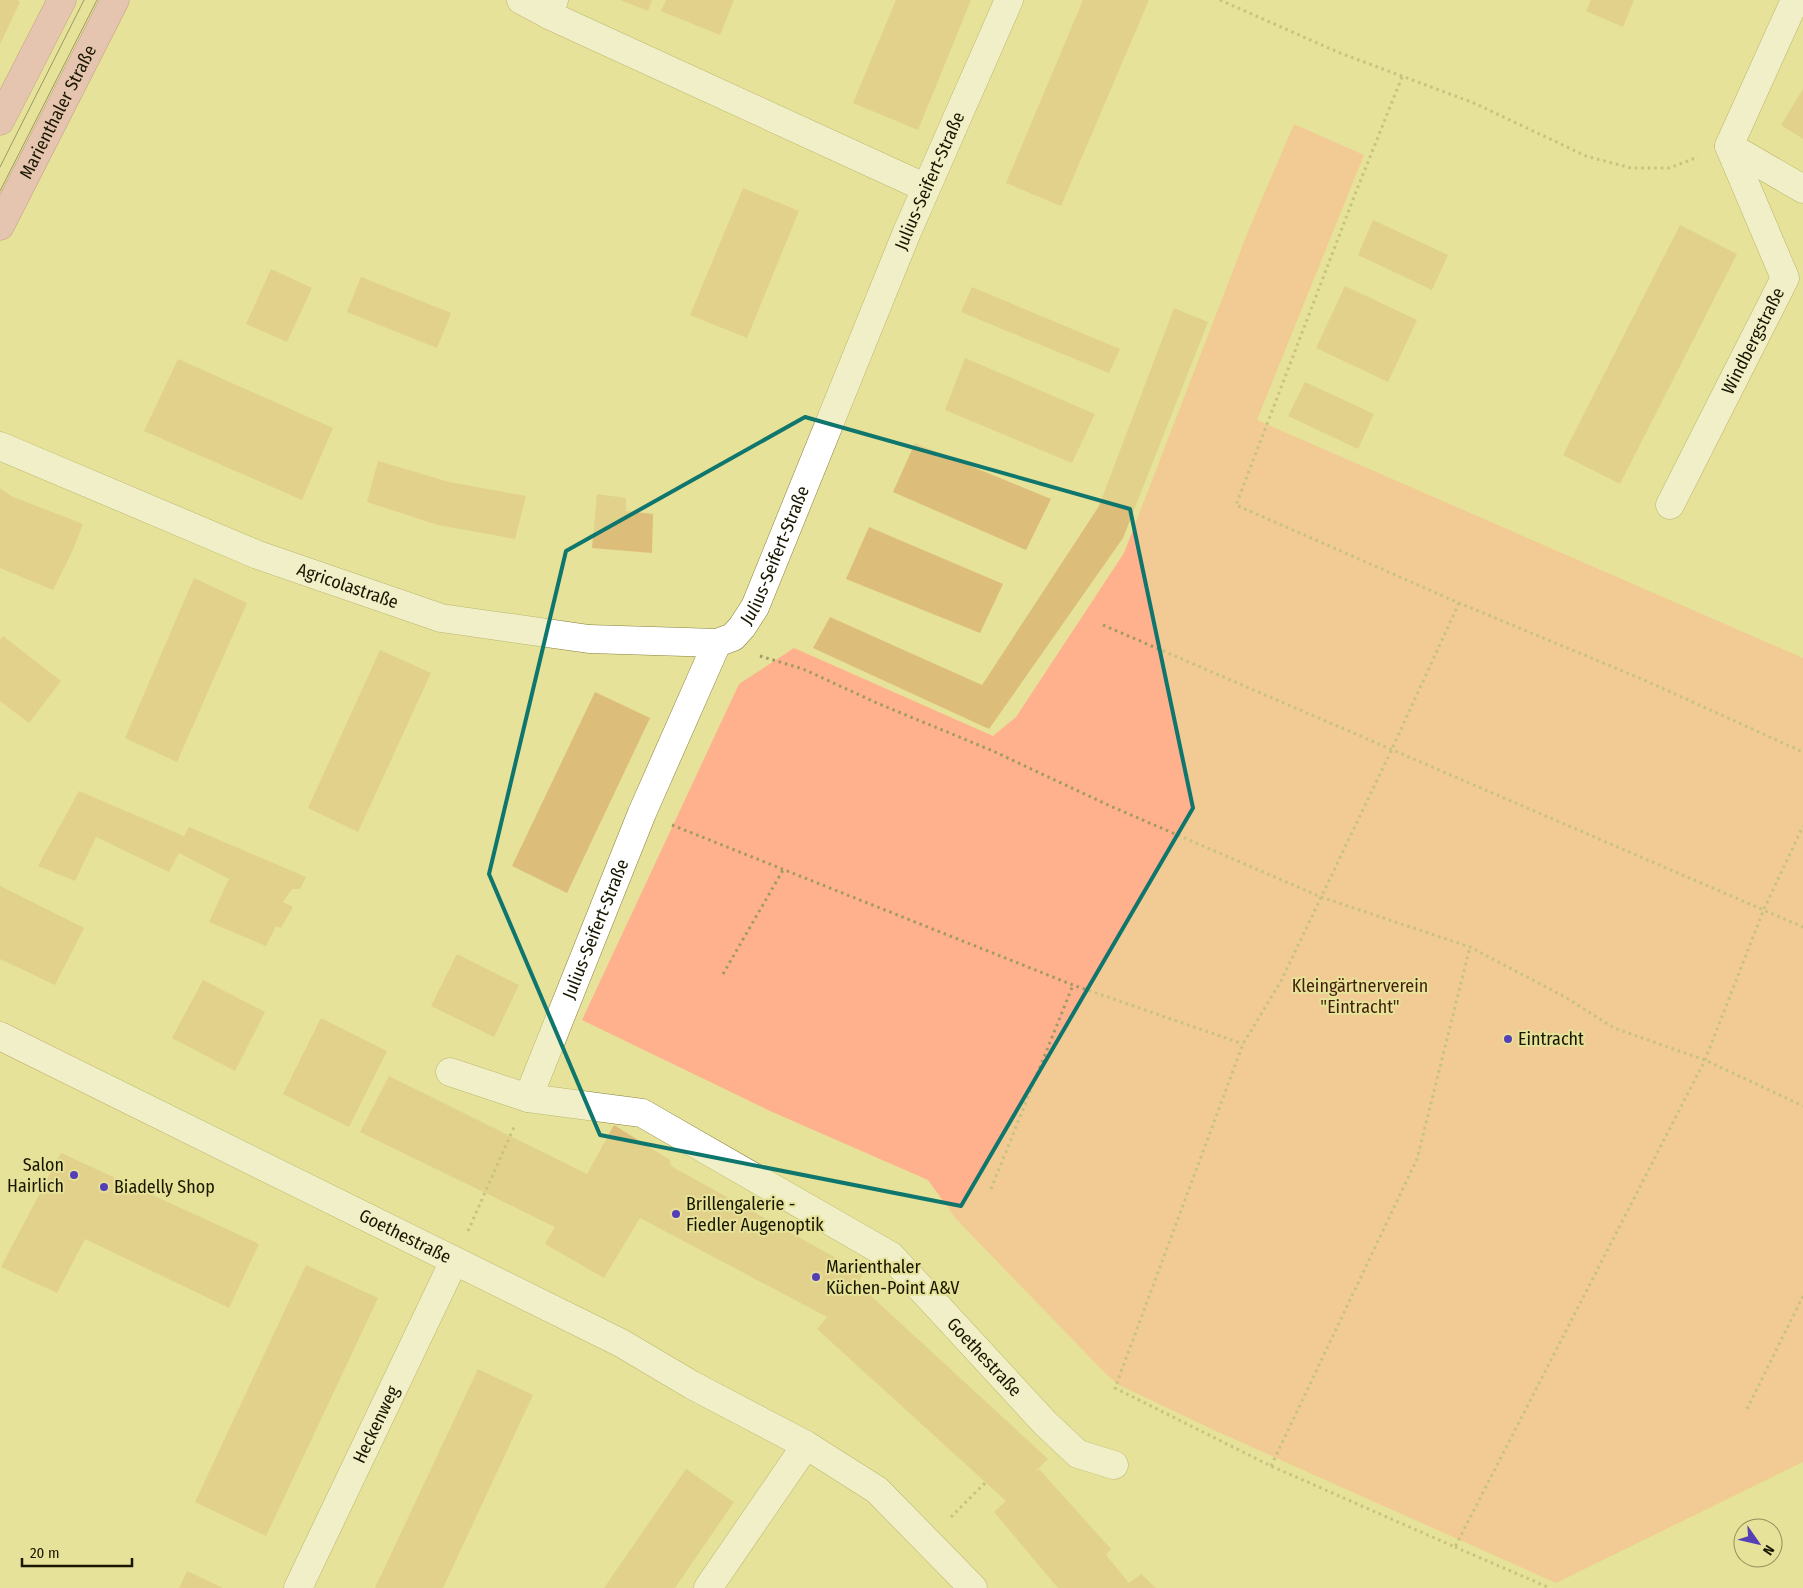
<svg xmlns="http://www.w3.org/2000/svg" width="1803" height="1588" viewBox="0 0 1803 1588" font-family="'Fira Sans Condensed',sans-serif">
  <rect width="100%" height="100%" fill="#e6e299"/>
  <polygon fill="#ffb08d" points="1294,124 1364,155 1257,420 1803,658 1803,1462 1556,1583 1216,1431 1119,1385 1104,1372 956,1219 928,1180 770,1111 582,1020 739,684 794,648 993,736 1016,717 1124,553 1249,229"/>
  <g fill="#ddbd7a">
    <polygon points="0,0 17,0 20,2 0,44"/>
    <polygon points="620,0 652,0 648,11"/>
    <polygon points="666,0 734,0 720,35 661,11"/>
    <polygon points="896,0 971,0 918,130 853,103"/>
    <polygon points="1083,0 1149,0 1061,206 1006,183"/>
    <polygon points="1591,0 1634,0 1623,27 1586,11"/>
    <polygon points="1803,89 1803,139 1781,125"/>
    <polygon points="743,188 799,211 747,338 690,315"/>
    <polygon points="1373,220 1448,255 1432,290 1358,255"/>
    <polygon points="1680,225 1737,254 1620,484 1563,455"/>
    <polygon points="271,269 312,288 287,342 246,324"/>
    <polygon points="361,277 451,313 437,348 347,312"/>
    <polygon points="1345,286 1417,320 1388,382 1316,348"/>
    <polygon points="972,287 1120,349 1109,373 961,312"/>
    <polygon points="1174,308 1208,322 1123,538 989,729 813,648 830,617 982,685 1099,506"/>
    <polygon points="965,358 1095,414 1072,463 945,410"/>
    <polygon points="178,359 333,428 302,500 144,431"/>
    <polygon points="1305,382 1374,414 1358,449 1288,416"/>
    <polygon points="915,443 1051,499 1026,550 893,492"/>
    <polygon points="378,461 449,482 526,496 515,539 438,525 367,502"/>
    <polygon points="0,488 11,496 83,524 72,552 53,590 0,568"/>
    <polygon points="597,494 626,498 626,511 653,514 652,553 592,548"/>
    <polygon points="869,527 1003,584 980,633 846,579"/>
    <polygon points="194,578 247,603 177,762 125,738"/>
    <polygon points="3,636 61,681 29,723 0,701 0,640"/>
    <polygon points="380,650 431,673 358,832 308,808"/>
    <polygon points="595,692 650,718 567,893 512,866"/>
    <polygon points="79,791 184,836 189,827 306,877 300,889 292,889 283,902 293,907 281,928 276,926 266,946 209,922 229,879 179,853 169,872 96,837 75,881 38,866"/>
    <polygon points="0,886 84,928 55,985 0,959"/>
    <polygon points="457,954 519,985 494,1037 431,1006"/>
    <polygon points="203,980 265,1012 235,1071 172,1038"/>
    <polygon points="321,1018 387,1051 349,1127 283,1094"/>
    <polygon points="389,1076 587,1174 614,1125 670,1160 671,1166 863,1273 858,1284 1048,1459 1030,1477 1039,1469 1111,1549 1106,1555 1129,1583 1141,1574 1156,1588 1058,1588 994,1512 1006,1501 817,1329 827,1317 640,1218 604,1278 545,1244 555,1227 360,1132"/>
    <polygon points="61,1153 259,1244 229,1308 85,1239 57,1293 1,1267"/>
    <polygon points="306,1265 378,1298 266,1536 195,1502"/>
    <polygon points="478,1369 533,1395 443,1588 375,1588"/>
    <polygon points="686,1469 734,1502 675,1588 604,1588"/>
    <polygon points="187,1571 223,1588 179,1588"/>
  </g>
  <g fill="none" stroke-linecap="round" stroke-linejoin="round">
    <defs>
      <g id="minor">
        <polyline points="521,0 549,15"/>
        <polyline points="554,0 549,15 926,188"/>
        <polyline points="1729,146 1803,189"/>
        <path id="s1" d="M0,446l258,109 183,63 148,21 128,4 16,-6 9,-10 13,-20 152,-375 102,-232"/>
        <path id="s2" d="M1670,505l115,-227 -56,-132 66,-146"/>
        <path id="s3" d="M0,1036l621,307 71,42 114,60 71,45 96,98"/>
        <path id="s4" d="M450,1072l78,26 114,15 249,143 154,167 33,31 36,11"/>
        <path id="s5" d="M528,1098l114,-285 75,-170"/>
        <path id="s6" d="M298,1588l156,-327"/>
        <polyline points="708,1588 806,1445"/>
      </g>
      <g id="major">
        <polyline points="0,121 62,0"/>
        <path id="s7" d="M0,226l115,-226"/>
      </g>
    </defs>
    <use href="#minor" stroke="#87813a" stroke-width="29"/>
    <use href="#major" stroke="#94496e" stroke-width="29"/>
    <g stroke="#9f9b64" stroke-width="3" stroke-dasharray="2.5 4" stroke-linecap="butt">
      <polyline points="1220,0 1340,53 1474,103 1586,156 1631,168 1669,168 1698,157"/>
      <polyline points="1402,77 1354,197 1236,505 1459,603 1644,680 1803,752"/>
      <polyline points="1459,603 1391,751 1281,981 1243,1044 1115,1388 1271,1466 1455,1547 1705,1060 1764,909 1803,826"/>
      <polyline points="1103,625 1803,927"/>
      <polyline points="760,656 803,669 877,703 993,751 1108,805 1321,897 1470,947 1565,997 1614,1028 1705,1060 1803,1106"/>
      <polyline points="672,825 1073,985 1243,1044"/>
      <polyline points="723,974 783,870"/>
      <polyline points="991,1189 1073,985"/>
      <polyline points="468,1231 514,1127"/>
      <polyline points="1747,1409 1803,1296"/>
      <polyline points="1271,1466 1417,1159 1470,947"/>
      <polyline points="951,1517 986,1482"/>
      <polyline points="1455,1547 1550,1588"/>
    </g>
    <use href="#minor" stroke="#fff" stroke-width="28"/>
    <use href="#major" stroke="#e7a2cc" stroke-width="28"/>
    <g stroke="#423f1f" stroke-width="1">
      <polyline points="0,167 84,0"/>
      <polyline points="0,191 97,0"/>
    </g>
  </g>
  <path d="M0 0H1803V1588H0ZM805,417l325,92 63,299 -232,398 -361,-71 -111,-261 77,-323z" fill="#e6e299" fill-opacity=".55" fill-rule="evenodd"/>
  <path fill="none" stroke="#0f766e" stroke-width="4" stroke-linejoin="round" d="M805,417l325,92 63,299 -232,398 -361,-71 -111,-261 77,-323z"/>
  <g fill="#543fb7" stroke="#e6e299" stroke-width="2">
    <circle cx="1508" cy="1039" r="5"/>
    <circle cx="74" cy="1175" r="5"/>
    <circle cx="104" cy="1187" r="5"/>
    <circle cx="676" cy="1214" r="5"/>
    <circle cx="816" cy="1277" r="5"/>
  </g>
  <g text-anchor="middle" stroke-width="4" stroke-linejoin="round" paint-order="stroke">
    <g font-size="18" fill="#191600" stroke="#e6e299">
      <text dy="6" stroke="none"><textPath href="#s7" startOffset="128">Marienthaler Straße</textPath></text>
      <text dy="6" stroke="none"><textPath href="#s1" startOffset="1266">Julius-Seifert-Straße</textPath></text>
      <text dy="6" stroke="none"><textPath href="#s2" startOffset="184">Windbergstraße</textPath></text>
      <text dy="6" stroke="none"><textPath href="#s1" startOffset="861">Julius-Seifert-Straße</textPath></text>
      <text dy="6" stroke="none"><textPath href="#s1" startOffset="375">Agricolastraße</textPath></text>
      <text dy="6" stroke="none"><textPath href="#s5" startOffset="182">Julius-Seifert-Straße</textPath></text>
      <text dy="6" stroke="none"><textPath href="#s3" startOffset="452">Goethestraße</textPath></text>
      <text dy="6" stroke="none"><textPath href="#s4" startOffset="622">Goethestraße</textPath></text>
      <text dy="6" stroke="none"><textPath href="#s6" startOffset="181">Heckenweg</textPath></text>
    </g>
    <g font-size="18" fill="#451d09" stroke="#e6e299">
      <text x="1360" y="992">Kleingärtnerverein<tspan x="1360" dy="21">"Eintracht"</tspan></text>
    </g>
    <g font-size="18" fill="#191600" stroke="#e6e299" text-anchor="start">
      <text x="1518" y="1045">Eintracht</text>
      <text x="64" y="1171" text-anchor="end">Salon<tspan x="64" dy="21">Hairlich</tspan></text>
      <text x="114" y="1193">Biadelly Shop</text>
      <text x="686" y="1210">Brillengalerie -<tspan x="686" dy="21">Fiedler Augenoptik</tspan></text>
      <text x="826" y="1273">Marienthaler<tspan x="826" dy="21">Küchen-Point A&amp;V</tspan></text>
    </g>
  </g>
  <g transform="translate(1758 1543) rotate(124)"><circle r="24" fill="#e6e299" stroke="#94905c"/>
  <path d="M0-4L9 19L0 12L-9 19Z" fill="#543fb7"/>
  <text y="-8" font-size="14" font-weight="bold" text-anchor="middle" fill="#191600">N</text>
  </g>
  <path d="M22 1558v8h110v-8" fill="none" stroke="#191600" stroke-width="2.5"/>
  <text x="30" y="1558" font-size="15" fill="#191600" stroke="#e6e299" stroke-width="4" paint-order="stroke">20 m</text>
</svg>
